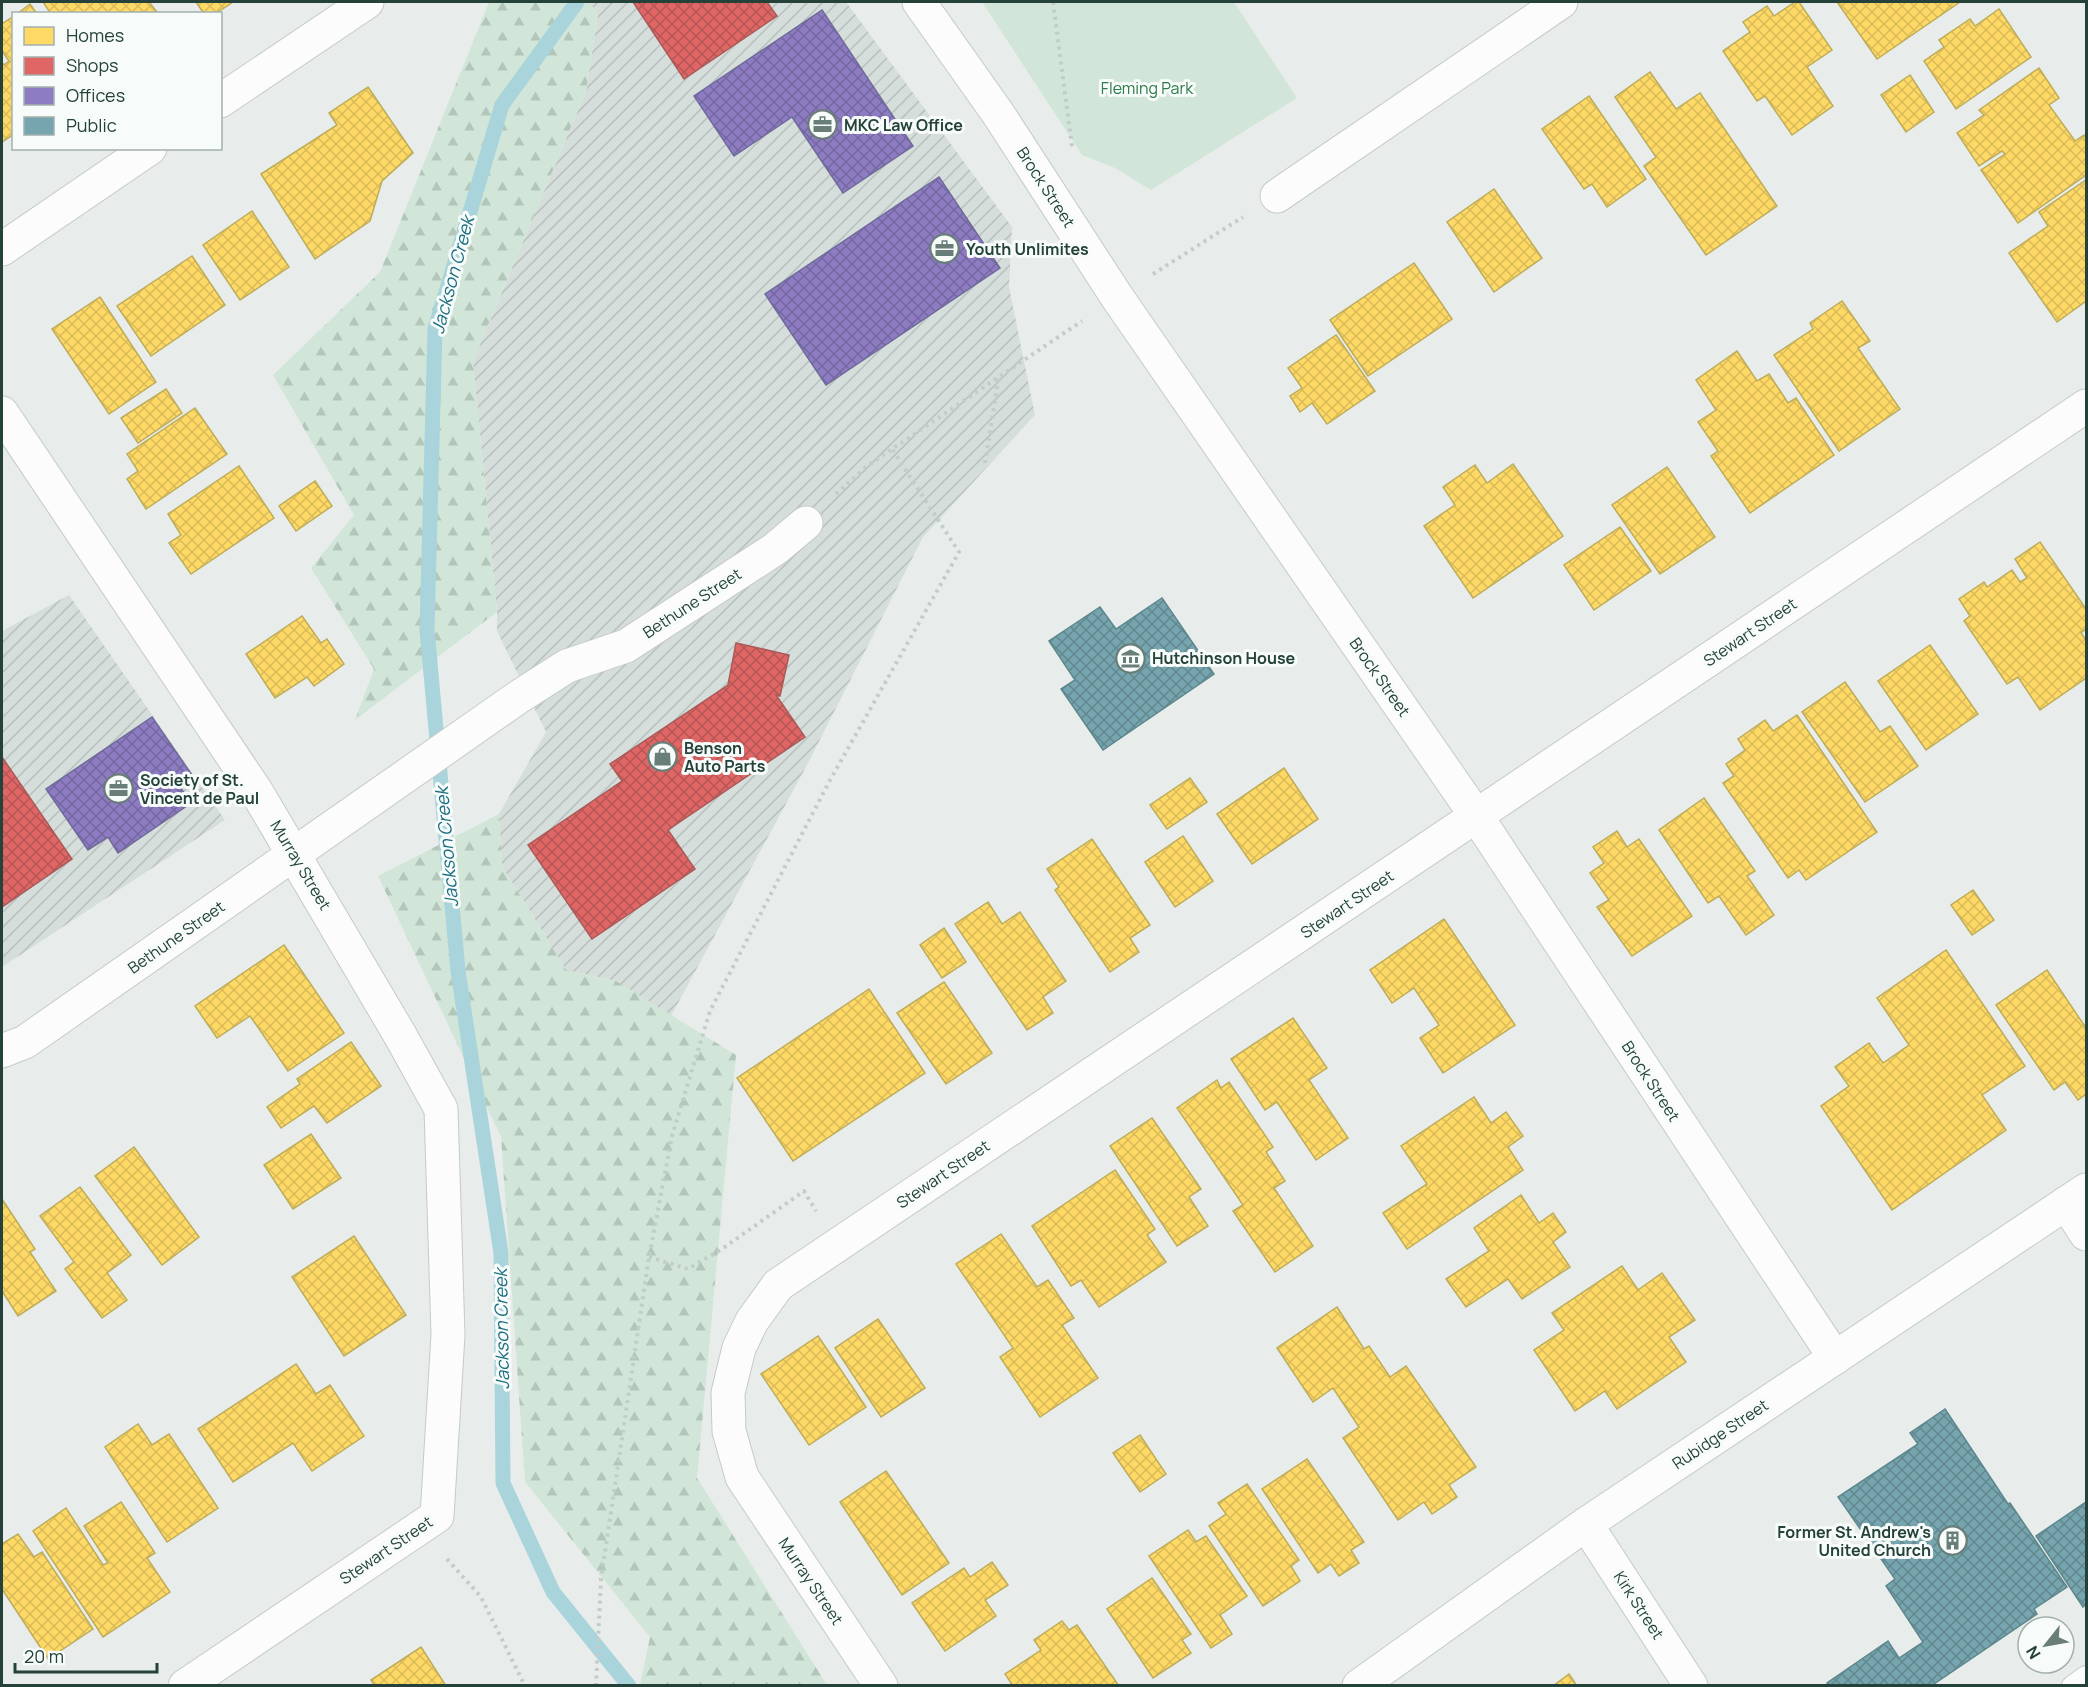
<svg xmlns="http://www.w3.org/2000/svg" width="2088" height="1687" viewBox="0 0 2088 1687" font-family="Manrope,sans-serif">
  <defs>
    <pattern id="industrial-furrows" width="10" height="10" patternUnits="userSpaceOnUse" patternTransform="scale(1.5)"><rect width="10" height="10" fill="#d6dedb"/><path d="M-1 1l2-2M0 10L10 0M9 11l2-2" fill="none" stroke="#b8c0bd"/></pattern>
    <pattern id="forest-firs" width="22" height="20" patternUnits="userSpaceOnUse" patternTransform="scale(1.5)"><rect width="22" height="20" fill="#d1e6d8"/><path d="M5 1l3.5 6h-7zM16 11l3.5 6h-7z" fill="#b3c6ba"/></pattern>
    <pattern id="homes-cross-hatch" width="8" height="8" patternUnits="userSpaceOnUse" patternTransform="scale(1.5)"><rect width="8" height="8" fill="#ffd966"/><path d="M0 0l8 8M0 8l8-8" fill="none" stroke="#dabb59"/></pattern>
    <pattern id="shops-cross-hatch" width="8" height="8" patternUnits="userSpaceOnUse" patternTransform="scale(1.5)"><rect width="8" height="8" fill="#e06666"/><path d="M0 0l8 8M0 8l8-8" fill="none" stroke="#b55655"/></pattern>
    <pattern id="offices-cross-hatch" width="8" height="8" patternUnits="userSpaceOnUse" patternTransform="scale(1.5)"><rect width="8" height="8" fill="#8e7cc3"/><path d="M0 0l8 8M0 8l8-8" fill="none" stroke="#74679f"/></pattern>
    <pattern id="public-cross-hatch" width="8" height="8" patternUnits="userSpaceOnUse" patternTransform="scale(1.5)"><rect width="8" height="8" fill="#76a5af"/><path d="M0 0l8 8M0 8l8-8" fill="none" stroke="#61888f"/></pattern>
  </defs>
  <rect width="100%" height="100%" fill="#e8edeb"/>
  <g fill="url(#industrial-furrows)">
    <polygon points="589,2 846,2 1012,227 1009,287 1035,415 923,537 807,765 671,1016 616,981 566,970 502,866 499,814 546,732 497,631 497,612 473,361 586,91 598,14"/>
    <polygon points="69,595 225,820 2,967 2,631"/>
  </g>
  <polygon fill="#d1e6d8" points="982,2 1234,2 1297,98 1151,190 1115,168 1082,155"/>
  <g fill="url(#forest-firs)">
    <polygon points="489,2 589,2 598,14 586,91 473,361 497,612 355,720 374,669 311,568 354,515 273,375 380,272"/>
    <polygon points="499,814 502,866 566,970 616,981 736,1055 697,1478 827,1685 640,1685 650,1637 525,1482 501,1137 378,876"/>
  </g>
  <g fill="url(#homes-cross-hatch)" stroke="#bdac59" stroke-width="1.5">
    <polygon points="43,2 149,2 157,12 51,14"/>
    <polygon points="196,2 233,2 215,14 204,14"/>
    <polygon points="1795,2 1799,2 1832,50 1807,67 1833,106 1792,135 1765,96 1757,101 1723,51 1750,32 1743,22 1767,6 1774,16"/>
    <polygon points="1837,2 1960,2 1877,59"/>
    <polygon points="30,4 37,14 17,14"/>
    <polygon points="1999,9 2031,57 1956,109 1924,61 1944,47 1939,40 1970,19 1975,26"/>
    <polygon points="14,16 14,134 2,142 2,62 4,65 9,61 2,51 2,24"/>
    <polygon points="2039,68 2059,98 2049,105 2075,141 2084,135 2086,139 2086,175 2018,223 1981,170 2005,154 2002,151 1979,166 1957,133 1984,115 1979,110"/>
    <polygon points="1650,72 1676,109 1700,93 1777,206 1706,255 1644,166 1656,157 1615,97"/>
    <polygon points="1910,75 1934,112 1906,132 1881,95"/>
    <polygon points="368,87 413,153 382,181 370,221 315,259 261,174 337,125 329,113"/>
    <polygon points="1589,96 1646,179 1607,207 1592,184 1584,189 1542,129"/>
    <polygon points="2086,180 2086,301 2057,322 2009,253 2048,226 2039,212"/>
    <polygon points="1494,189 1542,258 1494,292 1447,222"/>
    <polygon points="252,211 289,267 240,300 203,245"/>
    <polygon points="192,256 225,305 151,356 117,306"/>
    <polygon points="1414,263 1452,319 1368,376 1330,320"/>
    <polygon points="100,297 156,382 109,414 52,329"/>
    <polygon points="1842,301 1870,341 1858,348 1900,409 1839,451 1774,355 1813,329 1810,323"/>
    <polygon points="1336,335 1375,391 1327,424 1312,403 1300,412 1290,396 1302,388 1288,368"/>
    <polygon points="1737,351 1757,381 1769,374 1788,403 1796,398 1834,455 1750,513 1711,456 1718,451 1698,422 1716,410 1696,380"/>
    <polygon points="166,389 182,413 138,443 121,418"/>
    <polygon points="195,408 227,454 146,509 127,479 138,471 127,454"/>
    <polygon points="1513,464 1563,536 1473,598 1424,526 1455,505 1443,487 1475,465 1487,483"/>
    <polygon points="239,466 274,518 191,574 169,543 181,535 168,514"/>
    <polygon points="1667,467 1715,537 1660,574 1612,505"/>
    <polygon points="315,481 332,506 296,531 279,506"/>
    <polygon points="1620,527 1651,571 1594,610 1564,565"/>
    <polygon points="2040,542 2086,609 2086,629 2081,633 2086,640 2086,678 2040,710 2018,677 2007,684 1964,621 1970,616 1959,599 1984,582 1987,587 2012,570 2020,582 2027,578 2015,559"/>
    <polygon points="302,616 321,643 327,639 344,664 314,686 307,677 275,698 246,654"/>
    <polygon points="1930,645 1978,714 1926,750 1878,681"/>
    <polygon points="1845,682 1880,732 1890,726 1918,766 1865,802 1802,712"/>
    <polygon points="1797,715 1877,832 1806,880 1799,870 1788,878 1723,783 1734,776 1726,764 1745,750 1738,739 1765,720 1773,731"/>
    <polygon points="1284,768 1318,819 1252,864 1217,814"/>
    <polygon points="1190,778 1207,802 1167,829 1150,805"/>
    <polygon points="1704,798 1755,871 1747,876 1774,915 1746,935 1719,896 1708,903 1659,830"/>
    <polygon points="1617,831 1627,847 1639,839 1692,916 1632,956 1597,907 1609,900 1590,873 1604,863 1593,847"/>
    <polygon points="1183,836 1213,881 1175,907 1145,862"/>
    <polygon points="1092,839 1150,925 1130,938 1139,952 1110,972 1055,890 1059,887 1047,869"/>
    <polygon points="1973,890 1994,920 1972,935 1951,905"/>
    <polygon points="988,902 1002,924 1020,912 1066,981 1043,997 1053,1013 1027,1030 955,924"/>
    <polygon points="1444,919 1515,1025 1443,1073 1420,1038 1439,1025 1414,988 1392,1003 1370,970"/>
    <polygon points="944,928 966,962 942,978 920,945"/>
    <polygon points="284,945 344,1033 288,1071 250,1016 217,1038 195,1006"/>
    <polygon points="1946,950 2025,1066 1982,1095 2006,1130 1892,1210 1821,1106 1849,1086 1835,1067 1869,1043 1883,1063 1909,1045 1877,998"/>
    <polygon points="2047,970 2086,1028 2086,1094 2078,1100 2065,1082 2054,1090 1996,1005"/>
    <polygon points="944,982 992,1053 946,1084 897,1013"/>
    <polygon points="869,989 925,1073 793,1161 737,1078"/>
    <polygon points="1293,1018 1327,1068 1309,1080 1348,1138 1316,1160 1277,1102 1265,1110 1231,1059"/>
    <polygon points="351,1042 381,1086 327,1123 314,1106 281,1128 267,1107 300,1084 297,1079"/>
    <polygon points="1217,1080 1221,1088 1229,1082 1273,1147 1266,1152 1285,1181 1274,1188 1313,1246 1275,1272 1233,1211 1243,1205 1177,1108"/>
    <polygon points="1474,1097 1491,1123 1506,1112 1523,1136 1508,1147 1523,1170 1407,1249 1383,1213 1427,1184 1401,1146"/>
    <polygon points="1152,1118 1201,1189 1189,1197 1208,1226 1177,1246 1110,1146"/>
    <polygon points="311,1134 341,1178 293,1209 264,1165"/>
    <polygon points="134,1147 199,1237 162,1265 95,1176"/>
    <polygon points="1115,1170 1155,1229 1147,1235 1166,1262 1099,1307 1081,1280 1071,1286 1032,1226"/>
    <polygon points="80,1187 131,1255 107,1273 127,1300 102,1318 65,1269 74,1262 40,1216"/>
    <polygon points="1521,1195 1539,1223 1553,1213 1566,1232 1553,1242 1570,1267 1522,1299 1508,1279 1466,1307 1446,1279 1489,1251 1474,1228"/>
    <polygon points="2,1199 35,1249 30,1252 56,1291 18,1316 2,1291"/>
    <polygon points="1001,1234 1037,1287 1048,1280 1074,1318 1062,1325 1098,1378 1040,1417 1000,1357 1013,1348 956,1264"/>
    <polygon points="354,1236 406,1315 344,1356 292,1277"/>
    <polygon points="1622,1266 1638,1290 1662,1273 1695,1320 1669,1337 1686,1362 1617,1409 1605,1391 1575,1411 1534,1350 1564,1330 1552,1313"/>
    <polygon points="1337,1307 1364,1349 1369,1346 1390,1377 1406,1366 1476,1467 1449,1485 1457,1497 1432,1514 1424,1502 1398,1520 1343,1438 1359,1427 1333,1388 1313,1402 1277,1348"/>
    <polygon points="878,1319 925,1388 881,1417 835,1348"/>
    <polygon points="818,1336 866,1407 809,1445 761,1374"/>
    <polygon points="296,1364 316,1394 330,1385 364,1436 312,1471 293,1443 233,1482 198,1429"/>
    <polygon points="138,1424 152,1445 169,1434 218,1508 167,1542 105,1447"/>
    <polygon points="1140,1435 1166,1474 1140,1492 1113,1453"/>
    <polygon points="1307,1459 1364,1542 1351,1550 1359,1563 1339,1576 1331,1564 1318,1573 1262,1489"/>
    <polygon points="886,1471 949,1563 902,1595 840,1502"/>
    <polygon points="1247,1484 1299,1560 1291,1566 1300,1581 1263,1606 1209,1526 1226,1514 1218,1503"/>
    <polygon points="121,1502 155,1553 147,1558 170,1592 103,1637 33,1531 66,1508 103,1565 108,1563 84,1526"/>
    <polygon points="1188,1530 1196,1542 1206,1536 1247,1596 1220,1615 1232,1634 1211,1648 1149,1556"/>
    <polygon points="18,1534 34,1557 42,1552 93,1629 48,1659 2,1589 2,1544"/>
    <polygon points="992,1562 1008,1585 985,1600 996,1616 945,1651 912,1603 964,1568 970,1577"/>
    <polygon points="1152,1578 1191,1634 1182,1640 1191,1653 1153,1678 1107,1609"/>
    <polygon points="1062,1621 1069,1630 1077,1625 1119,1686 1013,1686 1005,1674 1041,1650 1034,1640"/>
    <polygon points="421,1647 446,1686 375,1686 371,1680"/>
    <polygon points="1569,1674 1577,1686 1553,1686"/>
  </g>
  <g fill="url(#shops-cross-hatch)" stroke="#a85b59" stroke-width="1.5">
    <polygon points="633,2 767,2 777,16 684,79"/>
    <polygon points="736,643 789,655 780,696 776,695 805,737 668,830 695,869 592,939 528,845 622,781 610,764 728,685"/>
    <polygon points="2,757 72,859 2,907"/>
  </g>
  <g fill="url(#offices-cross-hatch)" stroke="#6e6b9a" stroke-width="1.5">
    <polygon points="822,10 913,146 843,193 792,117 734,156 694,96"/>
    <polygon points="939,177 1000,268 826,385 765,294"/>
    <polygon points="152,717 194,778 180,787 191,803 118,853 108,837 88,850 46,789"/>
  </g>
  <g fill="url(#public-cross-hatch)" stroke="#5d878c" stroke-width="1.5">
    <polygon points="1162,598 1214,674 1103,750 1061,689 1075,680 1049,641 1100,607 1116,629"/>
    <polygon points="1945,1409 2008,1504 2010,1503 2067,1587 2034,1609 2037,1614 1931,1686 1829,1686 1827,1683 1888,1641 1899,1658 1923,1642 1886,1586 1895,1579 1838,1497 1918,1444 1910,1433"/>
    <polygon points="2086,1502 2086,1604 2083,1607 2036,1536"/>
  </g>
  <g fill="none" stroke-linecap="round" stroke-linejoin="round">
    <polyline stroke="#a9d4db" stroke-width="15" points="577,2 502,105 435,329 427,630 458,971 501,1253 503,1483 553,1592 629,1686"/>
    <defs>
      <polyline id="service" points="2072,1686 2086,1676"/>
      <g id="minor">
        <polyline points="919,2 999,115 1117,297 1477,817 1835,1358"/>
        <polyline points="1277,196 1561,2"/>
        <polyline points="2,413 256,791 400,1035 441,1109 448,1335 437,1516 185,1686"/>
        <polyline points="2,1051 25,1042 520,696 567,666 626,646 775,549 806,523"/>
        <polyline points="2066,1203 2086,1234"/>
        <polyline points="1586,1524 1691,1686"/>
        <polyline points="881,1686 742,1477 729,1431 728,1393 739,1348 752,1321 778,1285 2086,406"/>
      </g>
      <g id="tertiary">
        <polyline points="220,101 367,2"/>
        <polyline points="2,249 150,148"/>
      </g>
      <polyline id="secondary" points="1359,1686 1586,1524 2086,1190"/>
    </defs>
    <use href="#service" stroke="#c5cac8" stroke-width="22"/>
    <use href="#minor" stroke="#c5cac8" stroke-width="35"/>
    <use href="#tertiary" stroke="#c5cac8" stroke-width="35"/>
    <use href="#secondary" stroke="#c3cbc8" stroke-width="35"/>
    <g stroke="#c3ccca" stroke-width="4" stroke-dasharray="3 4.5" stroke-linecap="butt">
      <polyline points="1053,2 1072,147"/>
      <polyline points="1153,274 1243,217"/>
      <polyline points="985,463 999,376"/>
      <polyline points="836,494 867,466 1082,321"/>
      <polyline points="649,1257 688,1269 722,1249 804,1191 816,1211"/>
      <polyline points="447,1559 481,1597 525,1686"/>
      <polyline points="596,1686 601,1579 649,1257 672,1136 710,1011 829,782 959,552 892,449"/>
    </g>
    <use href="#service" stroke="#fcfcfc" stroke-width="20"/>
    <use href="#minor" stroke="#fcfcfc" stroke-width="33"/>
    <use href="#tertiary" stroke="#fcfcfc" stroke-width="33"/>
    <use href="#secondary" stroke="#fcfcfc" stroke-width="33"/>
  </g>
  <defs>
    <symbol id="office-ring" viewBox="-11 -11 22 22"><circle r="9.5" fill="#f7fbf9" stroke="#697e78" stroke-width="1.5"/><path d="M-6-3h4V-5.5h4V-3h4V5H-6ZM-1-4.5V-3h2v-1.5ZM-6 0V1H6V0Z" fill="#697e78"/></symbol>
    <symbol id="museum-ring" viewBox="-11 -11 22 22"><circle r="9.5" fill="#f7fbf9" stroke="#697e78" stroke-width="1.5"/><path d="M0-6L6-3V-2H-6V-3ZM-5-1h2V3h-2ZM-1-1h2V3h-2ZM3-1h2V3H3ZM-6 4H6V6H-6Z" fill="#697e78"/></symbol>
    <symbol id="shop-ring" viewBox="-11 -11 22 22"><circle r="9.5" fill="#f7fbf9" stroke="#697e78" stroke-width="1.5"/><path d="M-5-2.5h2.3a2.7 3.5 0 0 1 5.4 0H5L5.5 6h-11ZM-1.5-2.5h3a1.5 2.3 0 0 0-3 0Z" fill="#697e78"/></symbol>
    <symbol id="building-ring" viewBox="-11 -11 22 22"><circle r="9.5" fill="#f7fbf9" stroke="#697e78" stroke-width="1.5"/><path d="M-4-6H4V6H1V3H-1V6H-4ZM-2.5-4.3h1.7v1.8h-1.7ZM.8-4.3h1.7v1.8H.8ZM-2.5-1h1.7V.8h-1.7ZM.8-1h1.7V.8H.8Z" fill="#697e78"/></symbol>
  </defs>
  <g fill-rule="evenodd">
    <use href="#office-ring" x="806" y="108" width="33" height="33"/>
    <use href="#office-ring" x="928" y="232" width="33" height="33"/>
    <use href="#museum-ring" x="1114" y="642" width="33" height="33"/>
    <use href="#shop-ring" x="646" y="740" width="33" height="33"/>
    <use href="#office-ring" x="102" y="772" width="33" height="33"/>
    <use href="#building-ring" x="1936" y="1524" width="33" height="33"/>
  </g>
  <g text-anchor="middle" stroke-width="6" stroke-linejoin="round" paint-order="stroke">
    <g font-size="16" fill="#2d7a4b" stroke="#f7fbf9">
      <text x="1147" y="94">Fleming Park</text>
    </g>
    <g font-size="16" font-weight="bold" fill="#24423a" stroke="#f7fbf9" text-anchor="start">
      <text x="844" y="131">MKC Law Office</text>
      <text x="966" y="255">Youth Unlimites</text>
      <text x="1152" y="664">Hutchinson House</text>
      <text x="684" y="754">Benson<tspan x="684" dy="18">Auto Parts</tspan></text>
      <text x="140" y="786">Society of St.<tspan x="140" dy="18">Vincent de Paul</tspan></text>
      <text x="1931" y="1538" text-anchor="end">Former St. Andrew's<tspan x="1931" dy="18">United Church</tspan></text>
    </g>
    <g font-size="16" fill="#24423a" stroke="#f7fbf9">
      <text transform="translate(1046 187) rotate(57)" y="6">Brock Street</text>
      <text transform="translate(692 603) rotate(-33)" y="6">Bethune Street</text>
      <text transform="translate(1750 632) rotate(-34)" y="6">Stewart Street</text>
      <text transform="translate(1380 677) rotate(55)" y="6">Brock Street</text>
      <text transform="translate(301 865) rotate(59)" y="6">Murray Street</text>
      <text transform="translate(1347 904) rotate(-34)" y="6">Stewart Street</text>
      <text transform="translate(176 937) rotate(-35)" y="6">Bethune Street</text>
      <text transform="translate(1651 1081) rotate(57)" y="6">Brock Street</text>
      <text transform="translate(943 1174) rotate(-34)" y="6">Stewart Street</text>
      <text transform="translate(1720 1434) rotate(-34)" y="6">Rubidge Street</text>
      <text transform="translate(386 1550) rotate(-34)" y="6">Stewart Street</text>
      <text transform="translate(811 1581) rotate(56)" y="6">Murray Street</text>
      <text transform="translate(1639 1605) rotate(57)" y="6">Kirk Street</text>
    </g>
    <g font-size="18" font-style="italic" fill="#1c6f80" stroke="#f7fbf9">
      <text transform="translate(453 275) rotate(-75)" y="6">Jackson Creek</text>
      <text transform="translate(447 847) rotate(-95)" y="6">Jackson Creek</text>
      <text transform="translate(502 1329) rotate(-91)" y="6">Jackson Creek</text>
    </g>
  </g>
  <rect width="2088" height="1687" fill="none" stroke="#24423a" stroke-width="6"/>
  <rect x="12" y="12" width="210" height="138" fill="#f7fbf9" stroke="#a3b1ad" stroke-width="1.5"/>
  <rect x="24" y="27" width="30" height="18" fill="#ffd966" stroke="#a3b1ad" stroke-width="1.5"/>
  <text x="66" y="42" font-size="18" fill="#24423a">Homes</text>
  <rect x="24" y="57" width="30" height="18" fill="#e06666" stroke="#a3b1ad" stroke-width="1.5"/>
  <text x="66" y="72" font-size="18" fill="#24423a">Shops</text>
  <rect x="24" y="87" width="30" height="18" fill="#8e7cc3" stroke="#a3b1ad" stroke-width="1.5"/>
  <text x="66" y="102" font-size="18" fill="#24423a">Offices</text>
  <rect x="24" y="117" width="30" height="18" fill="#76a5af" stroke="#a3b1ad" stroke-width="1.5"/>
  <text x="66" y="132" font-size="18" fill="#24423a">Public</text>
  <g transform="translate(2046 1645) rotate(239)"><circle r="28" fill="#f7fbf9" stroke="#a3b1ad" stroke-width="1.5"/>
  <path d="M0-4.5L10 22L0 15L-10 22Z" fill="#697e78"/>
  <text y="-9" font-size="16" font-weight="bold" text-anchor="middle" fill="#24423a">N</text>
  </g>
  <path d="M15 1663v9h142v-9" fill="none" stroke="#24423a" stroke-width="3"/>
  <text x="24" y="1663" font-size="18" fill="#24423a" stroke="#f7fbf9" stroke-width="4.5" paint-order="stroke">20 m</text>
</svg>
